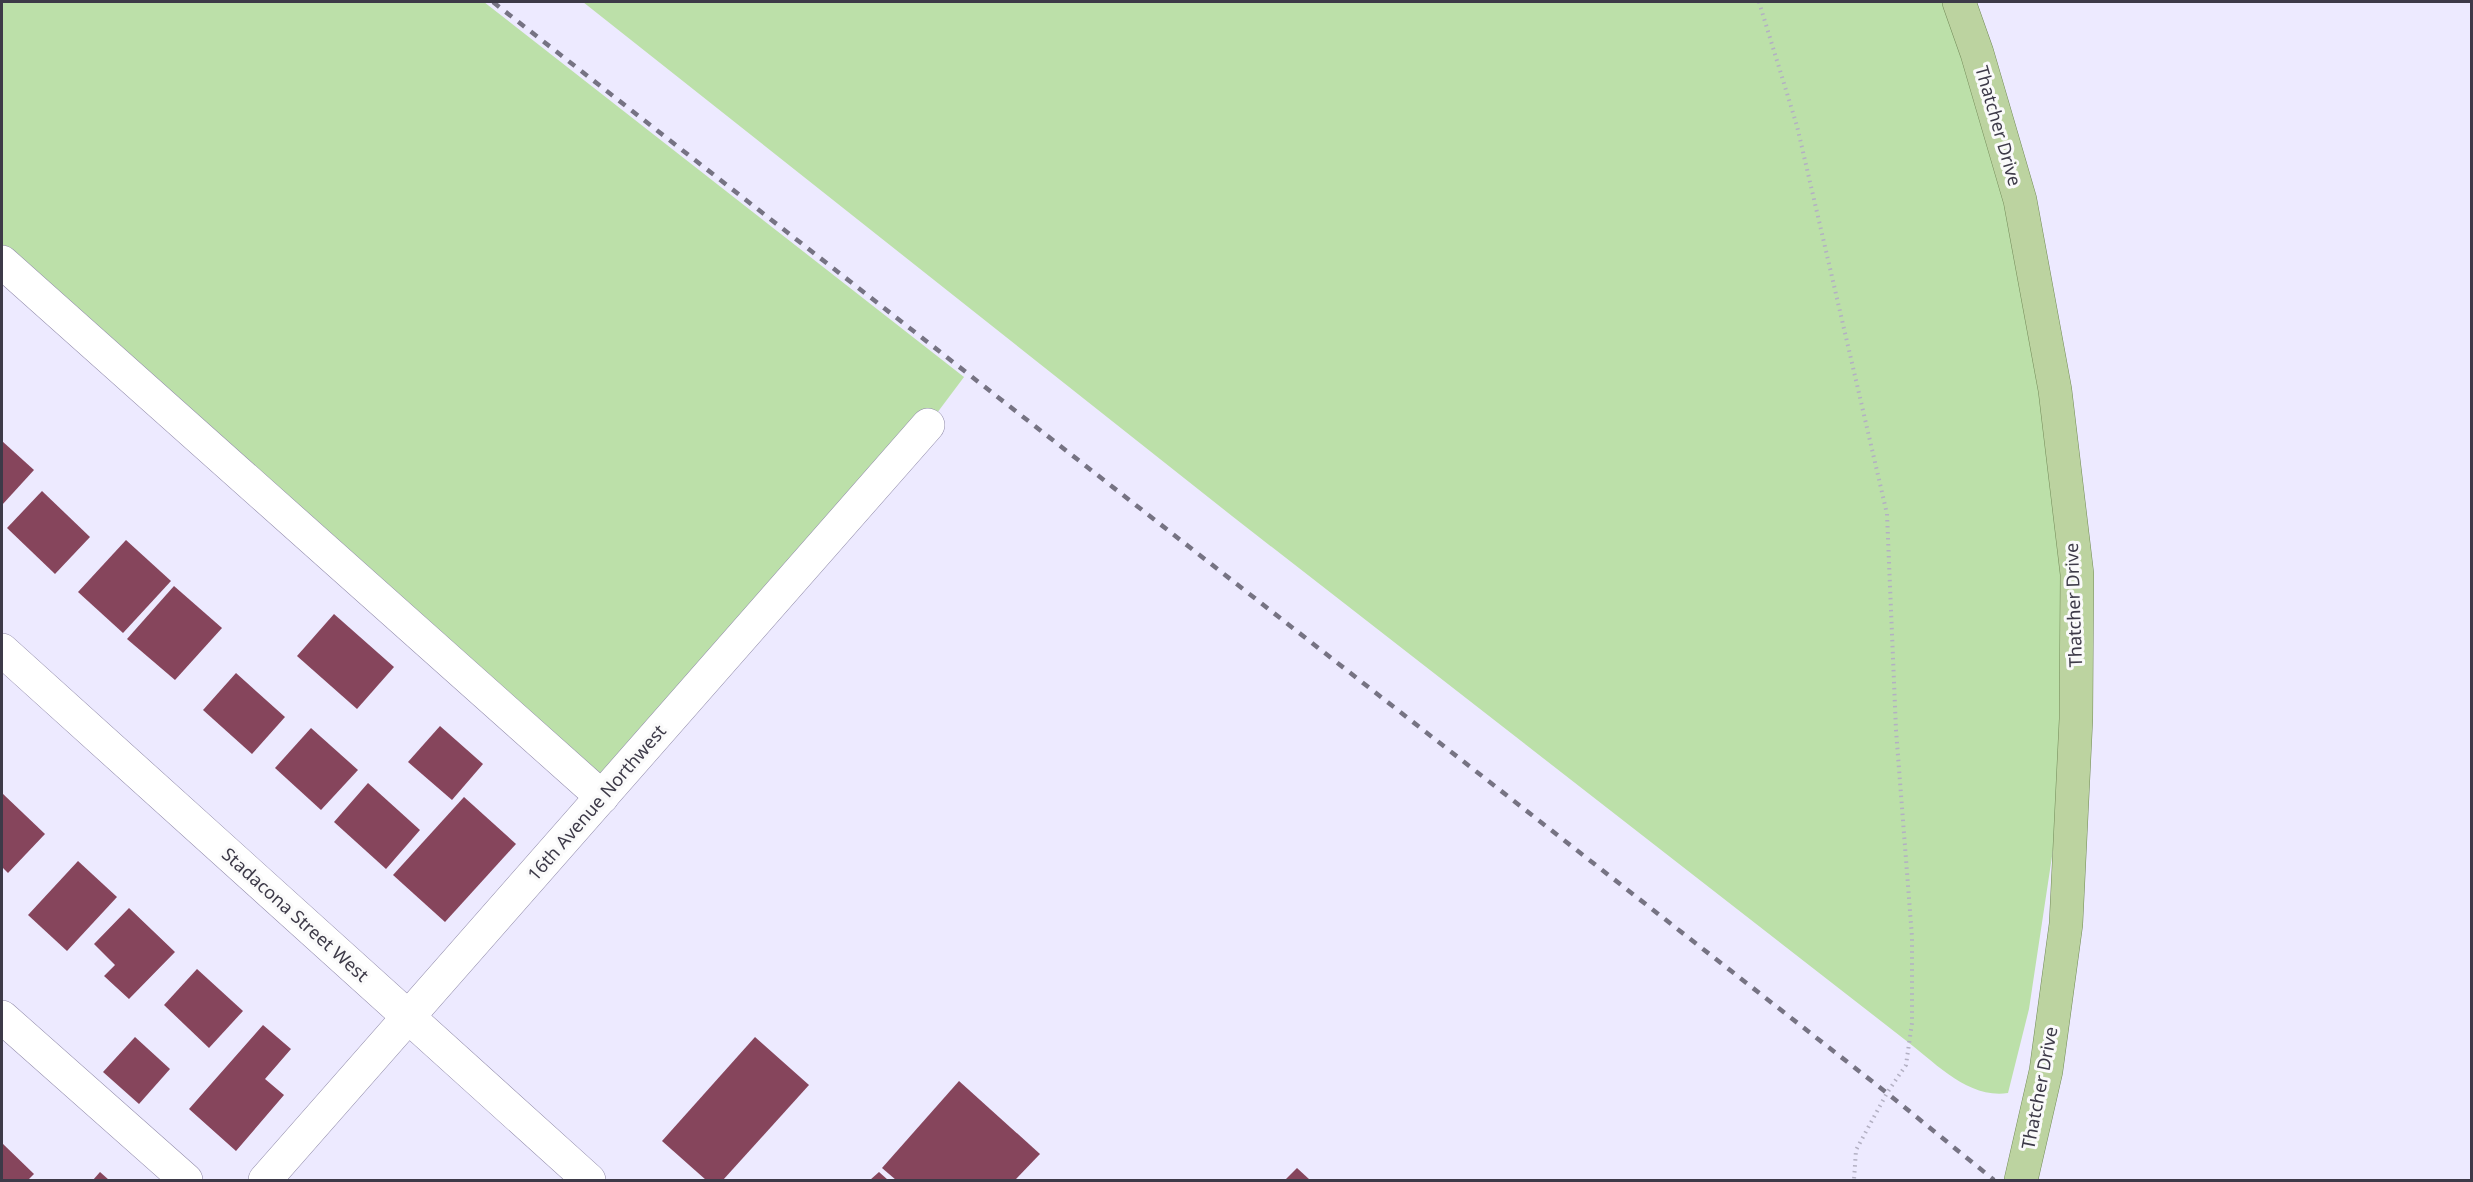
<svg xmlns="http://www.w3.org/2000/svg" width="2473" height="1182" viewBox="0 0 2473 1182" font-family="'Noto Sans',sans-serif">
  <rect width="100%" height="100%" fill="#edeaff"/>
  <g fill="#bce0a9">
    <polygon points="2,2 484,2 964,377 928,425 602,797 2,262"/>
    <path d="M583,2h1368l65,212 33,188 17,202 -7,206 -30,199 -21,84c-41,6 -73,-31 -104,-54l-672,-523z"/>
  </g>
  <g fill="#86455c">
    <polygon points="2,441 34,470 2,505"/>
    <polygon points="42,491 90,537 55,574 7,528"/>
    <polygon points="126,540 171,581 123,633 78,592"/>
    <polygon points="174,586 222,628 175,680 127,639"/>
    <polygon points="334,614 394,667 357,709 297,656"/>
    <polygon points="236,673 285,717 252,754 203,710"/>
    <polygon points="440,726 483,764 452,800 408,762"/>
    <polygon points="311,728 358,770 321,810 275,768"/>
    <polygon points="368,783 420,830 386,869 334,822"/>
    <polygon points="2,793 45,834 8,873 2,867"/>
    <polygon points="464,797 516,844 445,922 393,875"/>
    <polygon points="78,861 117,897 67,951 28,915"/>
    <polygon points="129,908 175,952 129,999 104,976 115,965 94,944"/>
    <polygon points="197,969 243,1011 209,1048 164,1005"/>
    <polygon points="263,1025 291,1049 265,1079 284,1095 236,1151 189,1109"/>
    <polygon points="135,1037 170,1069 139,1104 103,1072"/>
    <polygon points="755,1037 809,1085 723,1180 706,1180 662,1141"/>
    <polygon points="959,1081 1040,1154 1015,1180 896,1180 882,1168"/>
    <polygon points="2,1143 34,1174 28,1180 2,1180"/>
    <polygon points="1297,1168 1310,1180 1285,1180"/>
    <polygon points="100,1172 109,1180 93,1180"/>
    <polygon points="879,1172 888,1180 870,1180"/>
  </g>
  <g fill="none" stroke-linecap="round" stroke-linejoin="round">
    <defs>
      <g id="minor">
        <polyline points="2,262 602,797"/>
        <polyline points="2,650 589,1180"/>
        <polyline points="2,1017 186,1180"/>
        <polyline points="265,1180 928,425"/>
      </g>
      <polyline id="major" points="1959,2 1977,53 2020,200 2055,390 2077,574 2076,719 2066,924 2046,1071 2021,1180"/>
    </defs>
    <use href="#minor" stroke="#918baa" stroke-width="34"/>
    <use href="#major" stroke="#728a58" stroke-width="34"/>
    <polyline stroke="#b3b0c3" stroke-width="4" stroke-dasharray="1.5 4.5" stroke-linecap="butt" points="1759,2 1797,126 1887,514 1896,730 1912,937 1912,1023 1906,1065 1887,1093 1856,1150 1854,1180"/>
    <use href="#minor" stroke="#fff" stroke-width="33"/>
    <use href="#major" stroke="#bcd3a0" stroke-width="33"/>
    <polyline stroke="#767383" stroke-width="4.5" stroke-dasharray="8 8" stroke-linecap="butt" points="493,2 1887,1093 1994,1180"/>
  </g>
  <g text-anchor="middle" stroke-width="6" stroke-linejoin="round" paint-order="stroke">
    <g font-size="18" fill="#3d3a48" stroke="#fafafa">
      <text transform="translate(1998 126) rotate(74)" y="6">Thatcher Drive</text>
      <text transform="translate(2074 605) rotate(-92)" y="6">Thatcher Drive</text>
      <text transform="translate(597 803) rotate(-49)" y="6">16th Avenue Northwest</text>
      <text transform="translate(295 915) rotate(42)" y="6">Stadacona Street West</text>
      <text transform="translate(2040 1088) rotate(-79)" y="6">Thatcher Drive</text>
    </g>
  </g>
  <rect width="2473" height="1182" fill="none" stroke="#3d3a48" stroke-width="6"/>
</svg>
